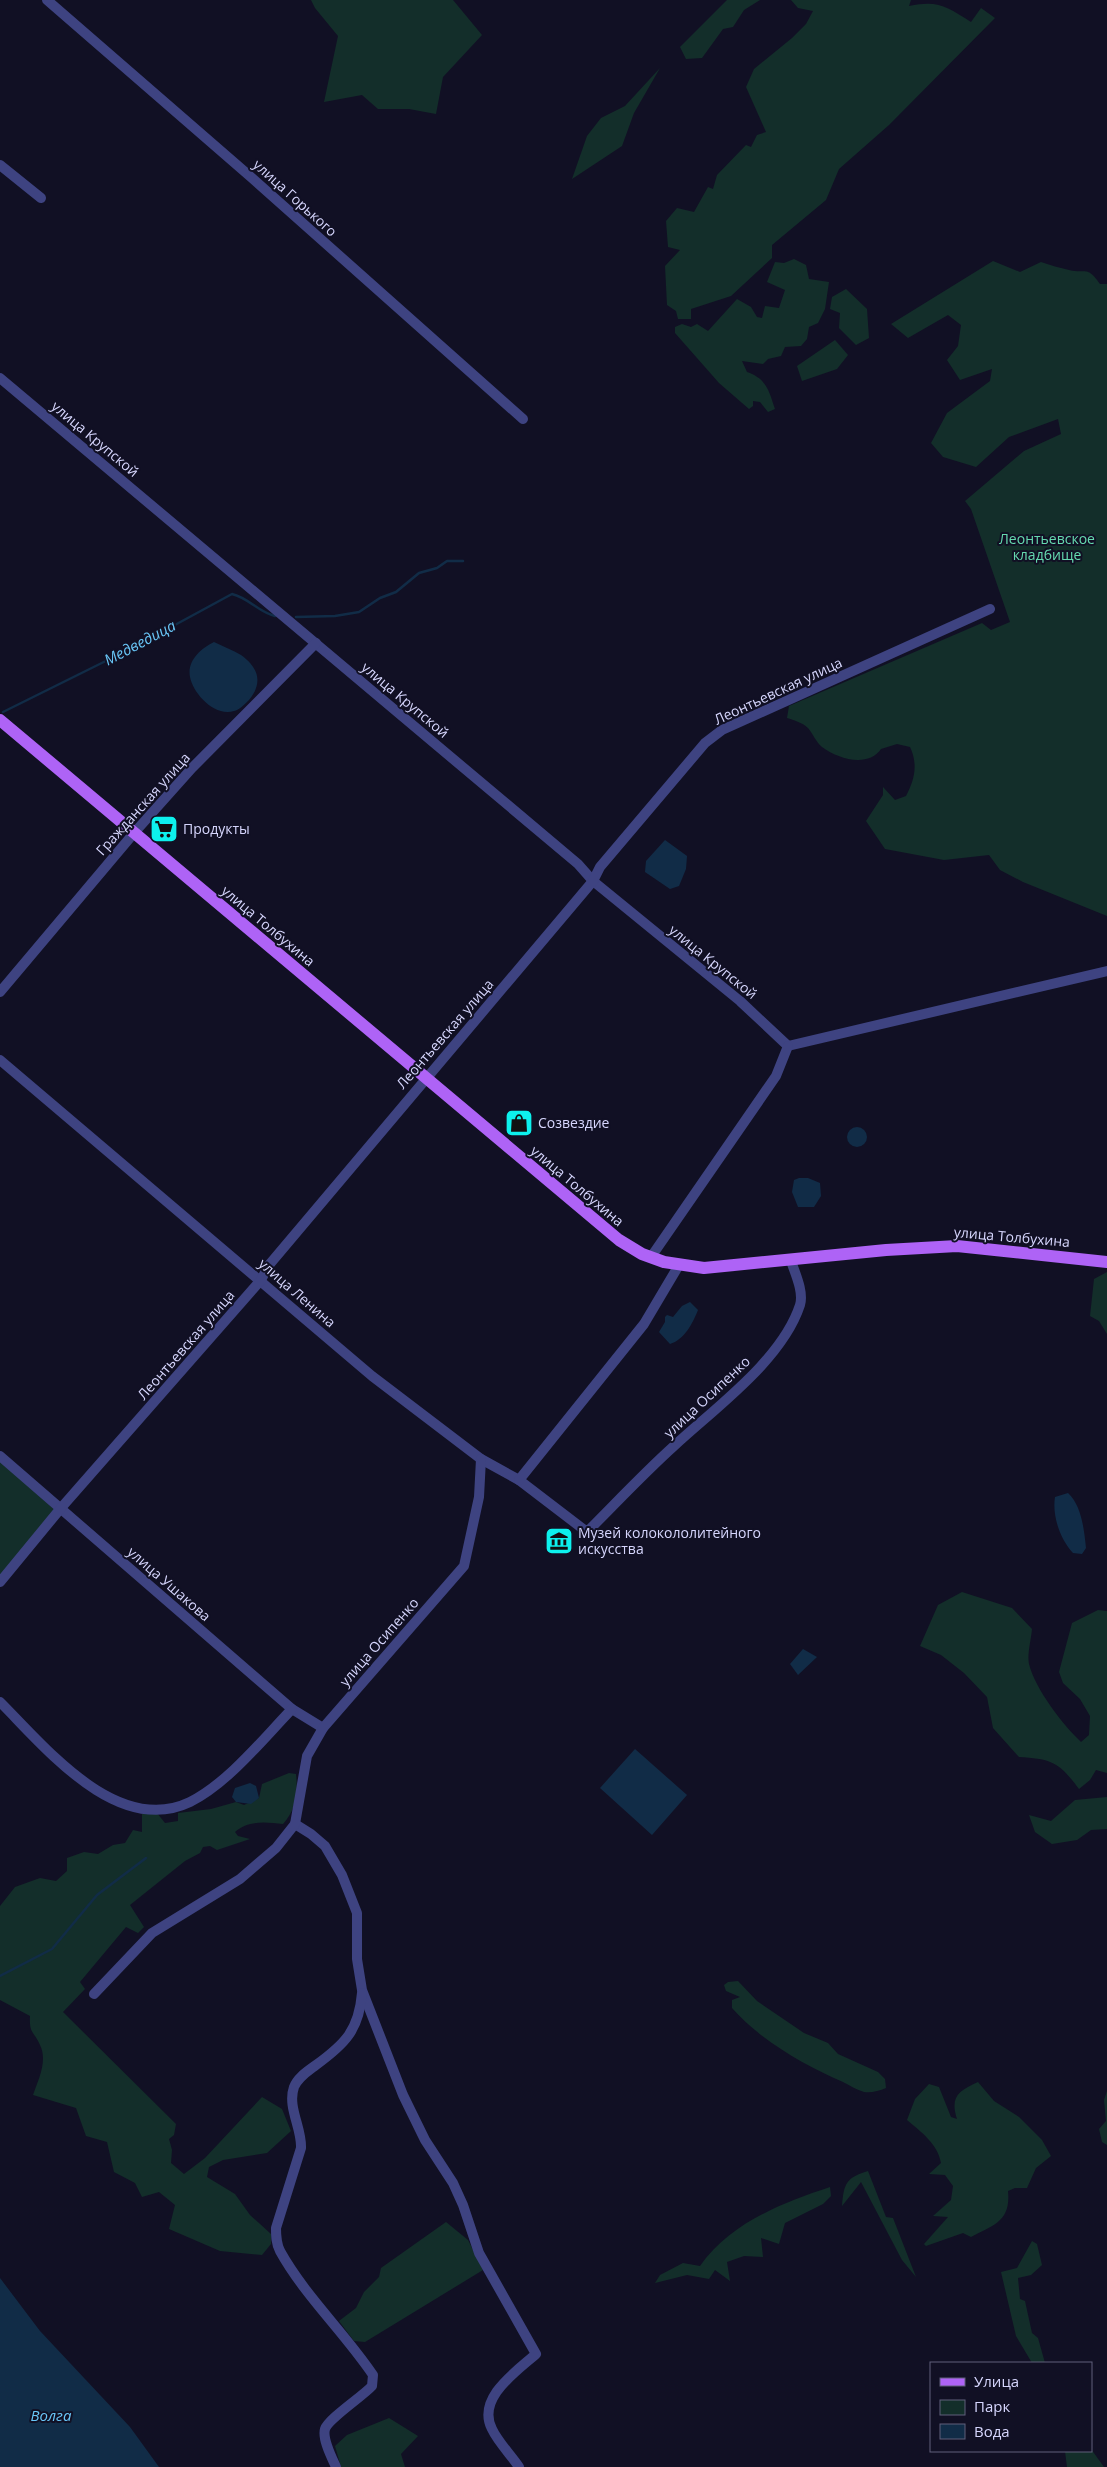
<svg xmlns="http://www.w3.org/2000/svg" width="1107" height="2467" viewBox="0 0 1107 2467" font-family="'Open Sans',sans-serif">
  <rect width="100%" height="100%" fill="#111024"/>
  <g fill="#132e2a">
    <polygon points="311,0 453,0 482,35 443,77 436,114 409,109 378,109 362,95 324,102 338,36 315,8"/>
    <polygon points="727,0 760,0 744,10 733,27 723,29 702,58 686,59 680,47"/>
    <path d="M791,0h120l-2,6c29,-6 37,0 62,16l10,-14 14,10 -106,107 -50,44 -13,31 -54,45v13l-41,38 -40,13v10h-13l-2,-8 -9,-6 -2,-39 15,-16 -12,-3 -2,-26 11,-13 17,4 14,-25 5,2 4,-14 29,-30 5,2 6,-12 9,-3 -20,-45 8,-18 38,-31 14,-14 7,-13 -15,-3z"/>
    <polygon points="660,68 634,113 622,146 572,179 587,136 601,118 625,106"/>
    <path d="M794,259l12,6 3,14 20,3 -4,27 -7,14 -9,4 -2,12 -6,7 -16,1 -4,9 -13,3 -5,5 -21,-3 5,11c20,7 22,19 28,37l-7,3 -8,-10 -7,-1v5l-4,3 -30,-26 -44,-50v-6l7,-3 9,3 6,-3 11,7 29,-32 14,8 6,10 5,1 3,-12 14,2 6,-18 -18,-8 8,-20 9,1z"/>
    <path d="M993,261l27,11 21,-10c9,3 19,6 28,8 17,4 18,-5 31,14h7v632l-84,-34 -23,-12 -11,-15 -45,5 -59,-11 -19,-28 17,-26v-8l12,13 11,-4c9,-17 12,-32 4,-49l-13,-3 -16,5c-13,19 -43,10 -59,-2 -6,-5 -9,-13 -14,-19 -5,-5 -14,-8 -21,-10l2,-12 193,-83 9,7 19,-8 -39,-113 -6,-8 59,-50 37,-17 -3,-15 -49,18 -33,30 -33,-10 -12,-14 16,-30 43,-32 2,-12 -32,11 -13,-20 11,-14 3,-21 -13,-10 -40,23 -17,-14z"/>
    <polygon points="846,289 867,309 869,338 856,345 839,328 840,313 830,309 832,297"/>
    <polygon points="835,340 848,355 837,369 802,381 797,366"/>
    <polygon points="1107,1272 1107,1334 1099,1321 1090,1316 1094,1279"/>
    <polygon points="0,1461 55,1510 0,1579"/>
    <path d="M962,1592l50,16 20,21c-1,11 -5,26 -3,35 6,25 34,61 52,78l8,-7 1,-19 -10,-17 -17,-16 -4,-11 13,-49 26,-13 9,1v162l-11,-3 -6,10 -11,9c-20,-27 -27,-30 -60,-32l-26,-29 -6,-31 -23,-24 -23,-18 -21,-9 18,-41z"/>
    <path d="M289,1773l7,1c2,19 0,36 -13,50 -17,-2 -35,-4 -48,8l3,4 12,3 -33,11 -7,-4 -7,1 -3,6 -15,8 -55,44 14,22 -6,6 -12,-6 -46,55 5,7 -22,23 113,112 -2,11 -5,4 3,11 -1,13 13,11 21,-16 57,-61 20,12 9,22 -24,22 -44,7 -14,7 -2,10 28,17 15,21 21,19v10l-9,11 -42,-4 -51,-22 6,-24 -16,-13 -17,5 -7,-14 -21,-11 -7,-30 -21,-6 -10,-28 -43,-13c5,-15 15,-34 7,-50 -6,-14 -11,-11 -10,-29l-30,-16v-94l15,-19 25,-9 16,3 11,-10v-13l17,-6 14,2 15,-9 12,-2 8,-13 9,2v-18l15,-1 8,10 13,-2v-8l33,-4 25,-7 8,3 15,-7 3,-14z"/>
    <polygon points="1107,1797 1107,1829 1091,1830 1077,1840 1052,1844 1035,1832 1029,1815 1051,1821 1075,1800"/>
    <path d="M738,1981l19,20 22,15 25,17 24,10 10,11 40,18 7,7 1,9c-7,3 -15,5 -22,4 -7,-2 -15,-7 -21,-10 -39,-17 -83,-42 -111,-74v-8l8,-3 -14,-6 -2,-6 4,-3z"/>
    <path d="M978,2082l16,19 25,16 23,23 9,16 -15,12 -9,20h-12l-7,3c3,30 -14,34 -37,46l-8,-4 -37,13 -2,-2 24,-27 -15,-1 18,-16 2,-14 -8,-11 -16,-1 12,-11c-3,-19 -20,-31 -34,-43l8,-21 14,-15 10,3 12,30 6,2c-7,-22 1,-28 21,-37z"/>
    <polygon points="1107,2091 1107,2145 1102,2142 1099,2129 1106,2121 1104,2100"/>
    <path d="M868,2171l18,46 7,1 23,59 -14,-17 -41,-78 -19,24c2,-23 4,-28 26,-35z"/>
    <path d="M830,2187l1,9 -8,8 -38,19 -6,21 -18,-6 2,19 -19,-1 -17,6 3,19 -15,-11 -6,9 -22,-4 -32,8 5,-8 23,-12 17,3c30,-43 82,-63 130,-79z"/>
    <polygon points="446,2222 468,2240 483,2270 365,2342 354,2341 339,2321 356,2308 364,2292 379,2277 381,2268"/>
    <polygon points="1032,2241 1037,2244 1042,2265 1031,2275 1018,2278 1020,2299 1025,2301 1032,2333 1038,2338 1045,2363 1032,2363 1016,2336 1001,2272 1017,2268"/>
    <polygon points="389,2418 418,2436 401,2454 405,2467 341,2467 335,2446 347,2435"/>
    <polygon points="1091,2449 1104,2467 1067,2467 1065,2451 1091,2451"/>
  </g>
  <g fill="#112c47">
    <path d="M214,642c8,4 19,8 27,13 18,13 22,28 8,45 -4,4 -10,10 -15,11 -20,6 -41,-18 -44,-34 -3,-16 10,-28 24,-35z"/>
    <polygon points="665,840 687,856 686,869 679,886 670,889 645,872 646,861"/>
    <circle cx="857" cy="1137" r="10"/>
    <polygon points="799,1178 808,1178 820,1183 821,1196 814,1207 798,1207 792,1192 794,1180"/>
    <path d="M690,1302l8,8c-5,13 -14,30 -28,34l-11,-12 6,-10v-5l2,-2 6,2 9,-11z"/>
    <path d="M1068,1493c14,13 16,37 18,55l-4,6 -9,-1c-13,-14 -21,-37 -18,-56z"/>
    <polygon points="803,1649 817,1657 798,1675 790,1664"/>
    <polygon points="635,1749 687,1795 652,1835 600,1788"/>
    <polygon points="250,1783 256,1786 259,1798 251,1804 236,1802 232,1797 235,1788"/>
    <polygon points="0,2278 40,2331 130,2427 159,2467 0,2467"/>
  </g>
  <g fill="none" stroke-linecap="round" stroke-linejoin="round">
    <g stroke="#112c47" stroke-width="2.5">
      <polyline points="296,617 335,616 359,612 380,598 396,592 419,573 437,568 447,561 463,561"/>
      <path d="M3,712l135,-67 94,-51c17,4 26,18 43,22"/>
      <polyline points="0,1976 52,1949 97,1895 146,1858"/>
    </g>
    <g stroke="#3e4381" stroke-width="10">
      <polyline points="47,0 252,178 523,419"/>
      <polyline points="0,165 41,198"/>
      <polyline points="0,378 578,864 593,881 740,1001 788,1046"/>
      <polyline points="0,992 134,833 192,768 316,643"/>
      <polyline points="788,1046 1107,971"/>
      <path d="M0,1060l372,316 109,83 38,21 68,52c29,-29 57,-59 87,-86 42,-39 108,-86 126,-141 4,-13 -5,-32 -9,-44"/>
      <polyline points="651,1257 776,1076 788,1046"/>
      <polyline points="0,1456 292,1709 323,1728"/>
      <polyline points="519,1480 644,1324 679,1265"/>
      <polyline points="0,1582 61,1508 261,1280 269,1265 593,881 600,867 705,743 722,730 990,609"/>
      <path d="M0,1702c45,45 117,135 190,100 38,-19 73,-63 102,-93"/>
      <path d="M295,1824l16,10 14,12 17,29 15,38v46l5,31 41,105 22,45 28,43 10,22 16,48 57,101c-19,17 -60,44 -44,75 6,13 19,26 27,38"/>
      <polyline points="94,1994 152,1933 240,1879 276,1848 295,1824 307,1756 323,1728 464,1566 479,1497 481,1459"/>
      <path d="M336,2467c-4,-9 -14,-28 -11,-38 3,-10 38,-33 47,-43l1,-11c-29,-43 -68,-79 -93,-124 -4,-8 -4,-15 -4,-23l25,-80c1,-20 -14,-41 -7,-61 4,-10 14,-16 22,-22 29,-21 43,-35 46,-72"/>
    </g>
    <polyline stroke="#ae63f6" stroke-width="12" points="0,720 619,1240 642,1254 664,1262 704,1268 886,1250 957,1246 1107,1262"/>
  </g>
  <defs>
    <symbol id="supermarket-square" viewBox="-11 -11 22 22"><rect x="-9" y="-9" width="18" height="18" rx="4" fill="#0df1ed" stroke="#111024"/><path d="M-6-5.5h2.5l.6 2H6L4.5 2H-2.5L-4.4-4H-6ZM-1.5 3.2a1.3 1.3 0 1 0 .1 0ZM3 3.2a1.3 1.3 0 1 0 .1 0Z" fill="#111"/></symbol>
    <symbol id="shop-square" viewBox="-11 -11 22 22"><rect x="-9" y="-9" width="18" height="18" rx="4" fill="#0df1ed" stroke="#111024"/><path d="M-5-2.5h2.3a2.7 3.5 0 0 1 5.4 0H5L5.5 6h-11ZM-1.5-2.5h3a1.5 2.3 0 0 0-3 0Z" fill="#111"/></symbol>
    <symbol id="museum-square" viewBox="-11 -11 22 22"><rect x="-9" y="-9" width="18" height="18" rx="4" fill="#0df1ed" stroke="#111024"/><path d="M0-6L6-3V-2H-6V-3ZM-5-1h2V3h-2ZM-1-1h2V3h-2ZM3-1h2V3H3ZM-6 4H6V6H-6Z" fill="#111"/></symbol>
  </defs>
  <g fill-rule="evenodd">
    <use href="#supermarket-square" x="148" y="813" width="32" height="32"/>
    <use href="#shop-square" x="503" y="1107" width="32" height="32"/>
    <use href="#museum-square" x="543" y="1525" width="32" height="32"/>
  </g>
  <g text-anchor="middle" stroke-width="4" stroke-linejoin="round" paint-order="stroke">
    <g font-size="14" fill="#d6d6fd" stroke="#111024">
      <text transform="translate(295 198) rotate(42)" y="5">улица Горького</text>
      <text transform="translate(95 439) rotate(40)" y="5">улица Крупской</text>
      <text transform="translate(778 691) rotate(-25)" y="5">Леонтьевская улица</text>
      <text transform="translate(405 700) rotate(40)" y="5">улица Крупской</text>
      <text transform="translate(143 804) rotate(-48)" y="5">Гражданская улица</text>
      <text transform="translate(268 926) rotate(40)" y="5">улица Толбухина</text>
      <text transform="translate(713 962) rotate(39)" y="5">улица Крупской</text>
      <text transform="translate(445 1034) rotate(-49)" y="5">Леонтьевская улица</text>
      <text transform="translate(577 1186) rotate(40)" y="5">улица Толбухина</text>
      <text transform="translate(1012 1237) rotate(5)" y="5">улица Толбухина</text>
      <text transform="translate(297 1293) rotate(41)" y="5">улица Ленина</text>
      <text transform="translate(186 1345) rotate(-49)" y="5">Леонтьевская улица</text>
      <text transform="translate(707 1397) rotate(-43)" y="5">улица Осипенко</text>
      <text transform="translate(169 1584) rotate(41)" y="5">улица Ушакова</text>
      <text transform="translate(379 1642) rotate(-49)" y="5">улица Осипенко</text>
    </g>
    <g font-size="14" fill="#65d9af" stroke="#111024">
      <text x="1047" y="544">Леонтьевское<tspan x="1047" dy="16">кладбище</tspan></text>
    </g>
    <g font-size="14" fill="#d6d6fd" stroke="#111024" text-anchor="start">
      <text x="183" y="834">Продукты</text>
      <text x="538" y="1128">Созвездие</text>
      <text x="578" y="1538">Музей колокололитейного<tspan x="578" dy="16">искусства</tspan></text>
    </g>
    <g font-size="15" font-style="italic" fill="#69c6f7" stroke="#111024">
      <text transform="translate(140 643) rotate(-28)" y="5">Медведица</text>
      <text x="51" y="2421">Волга</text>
    </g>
  </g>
  <rect x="930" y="2362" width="162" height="90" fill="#111024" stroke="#605f7b"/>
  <rect x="940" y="2378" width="25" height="8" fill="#ae63f6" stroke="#605f7b"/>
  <text x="974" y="2387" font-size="15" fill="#d6d6fd">Улица</text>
  <rect x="940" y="2400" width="25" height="15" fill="#132e2a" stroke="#605f7b"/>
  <text x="974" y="2412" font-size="15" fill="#d6d6fd">Парк</text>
  <rect x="940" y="2424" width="25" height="15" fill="#112c47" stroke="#605f7b"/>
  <text x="974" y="2437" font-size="15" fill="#d6d6fd">Вода</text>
</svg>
